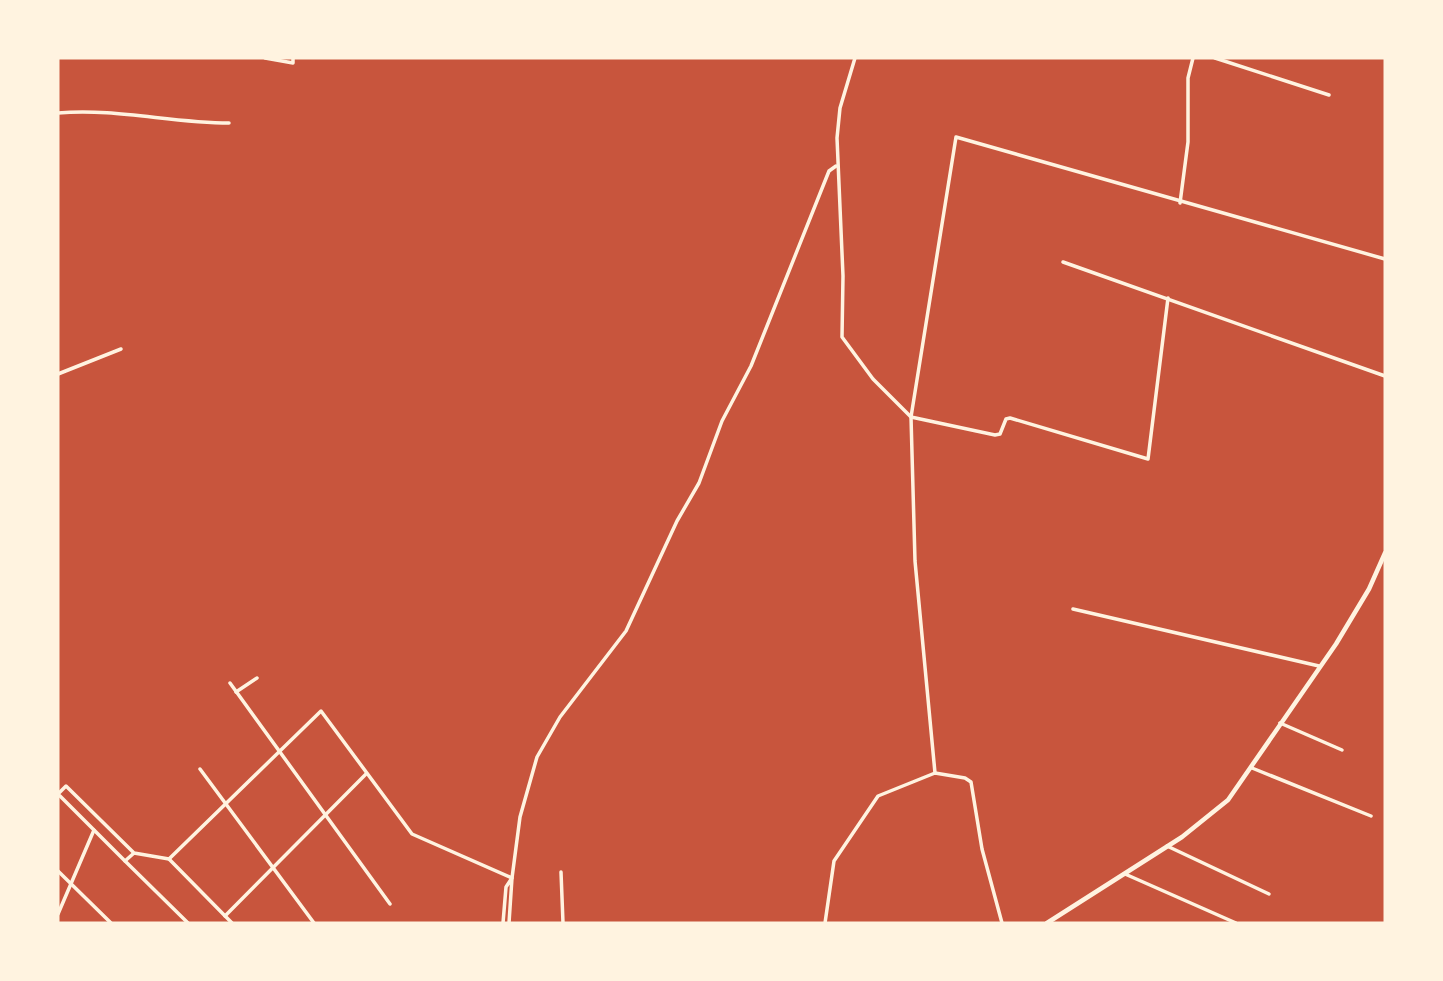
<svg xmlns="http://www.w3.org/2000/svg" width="1443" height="981" viewBox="0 0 1443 981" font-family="Overpass,sans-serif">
  <rect width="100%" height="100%" fill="#c8553d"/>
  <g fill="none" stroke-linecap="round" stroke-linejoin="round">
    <g stroke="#fff3e0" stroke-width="3.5">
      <polyline points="265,58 293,63 293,58"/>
      <polyline points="855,58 840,108 837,138 843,276 842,337 873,379 911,417 995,435 1000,434 1006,419 1010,418 1148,459 1168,298"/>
      <polyline points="1215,58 1329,95"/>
      <path d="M58,113c58,-5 113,10 171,10"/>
      <polyline points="1180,203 1188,142 1188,78 1193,58"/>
      <polyline points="1063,262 1385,376"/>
      <polyline points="58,374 121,349"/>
      <polyline points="1073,609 1319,666"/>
      <polyline points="230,683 390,904"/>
      <polyline points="236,692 257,678"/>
      <polyline points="1280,723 1342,750"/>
      <polyline points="1252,768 1371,816"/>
      <polyline points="200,769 314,923"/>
      <polyline points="935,773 915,561 911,417 956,137 1385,259"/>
      <polyline points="1167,846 1269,894"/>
      <polyline points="134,853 125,861 58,794 66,786 134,853 169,859 232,923"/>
      <polyline points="169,859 321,711 412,834 512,878 520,817 537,757 560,717 626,631 677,521 699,483 722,421 751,366 829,171 836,166"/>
      <polyline points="125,861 188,923"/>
      <polyline points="58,871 111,923"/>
      <polyline points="561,872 563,923"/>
      <polyline points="1125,874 1236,923"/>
      <polyline points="58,914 94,830"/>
      <polyline points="225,916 366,774"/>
      <polyline points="503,923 506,887 512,878 509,923"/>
      <polyline points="825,923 834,861 878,796 935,773 965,778 971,782 982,849 1002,923"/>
    </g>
    <polyline stroke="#fff3e0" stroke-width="4.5" points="1047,923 1182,837 1228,800 1336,644 1369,589 1385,553"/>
  </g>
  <rect width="1443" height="981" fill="none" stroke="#fff3e0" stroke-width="119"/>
</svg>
